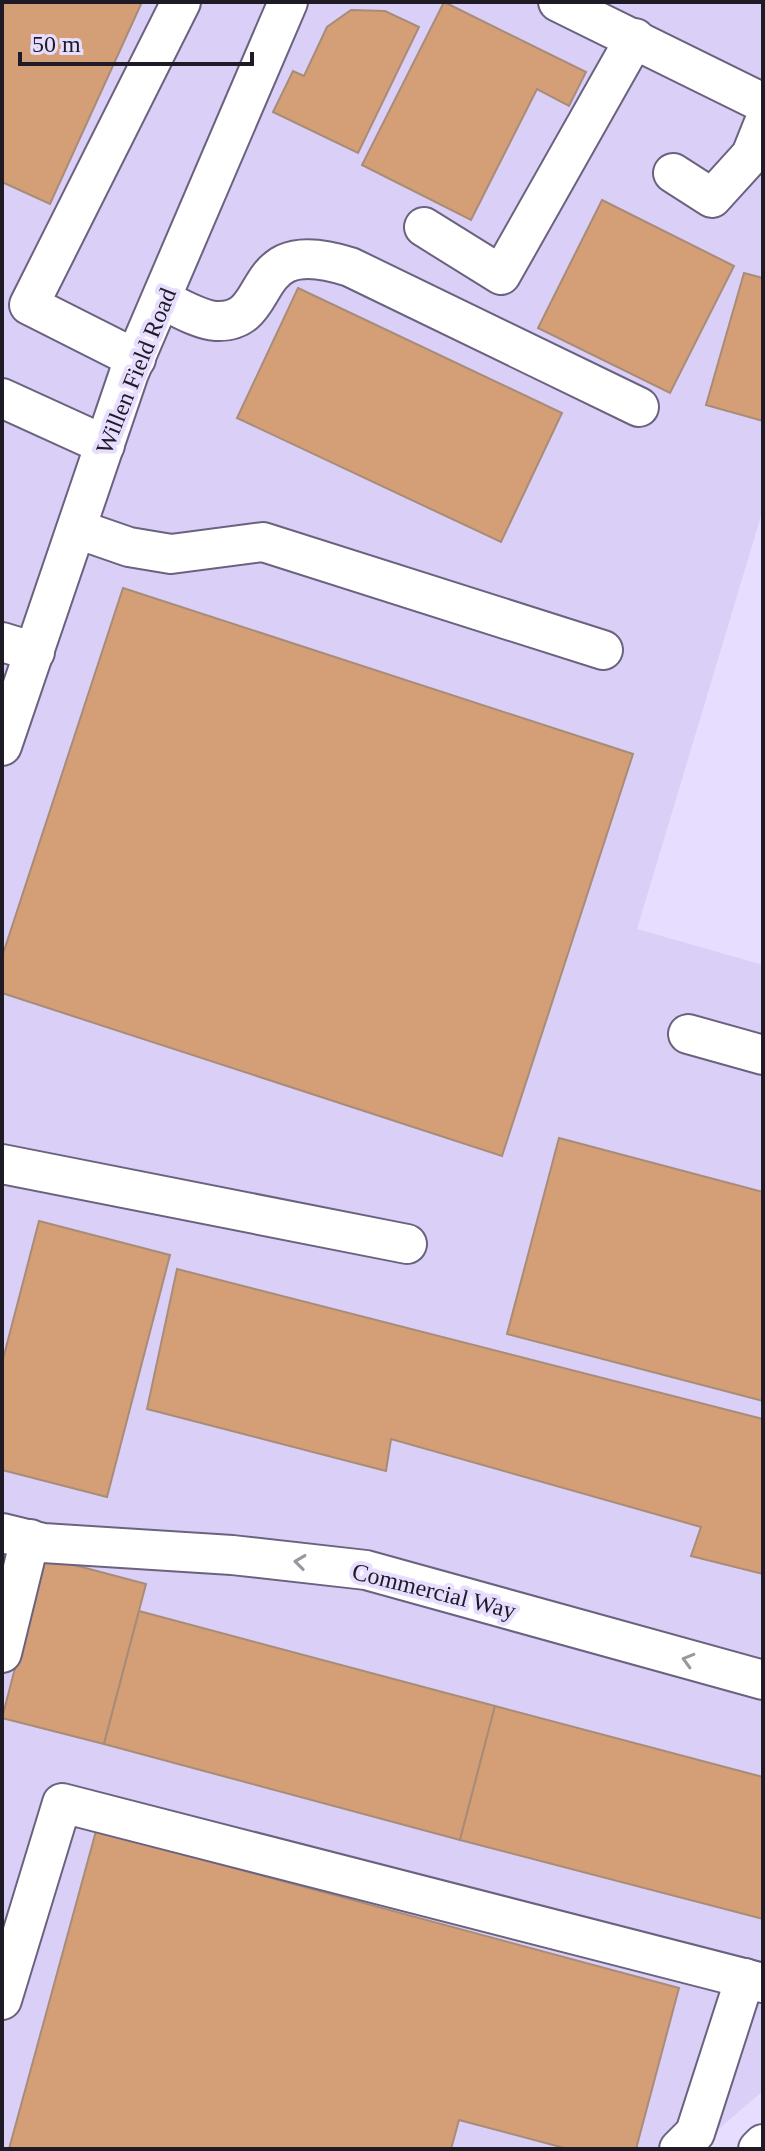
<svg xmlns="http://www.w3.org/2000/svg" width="765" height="2151" viewBox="0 0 765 2151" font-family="'Times New Roman',serif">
  <rect width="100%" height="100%" fill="#e7ddfe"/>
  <polygon fill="#dacff6" points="2,2 763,2 763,509 637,929 763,965 763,2091 695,2149 2,2149"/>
  <g fill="#d49f77" stroke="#a88c78" stroke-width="2">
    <polygon points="2,2 142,2 50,204 2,182"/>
    <polygon points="444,2 586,72 569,106 537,89 471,220 362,165"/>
    <polygon points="351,10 385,11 419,27 358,153 273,112 293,71 304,76 327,27"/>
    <polygon points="602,200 734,266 670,393 538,328"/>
    <polygon points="744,273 763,278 763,421 706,405"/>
    <polygon points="298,288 562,413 501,542 237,418"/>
    <polygon points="123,588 633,754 502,1156 2,993 2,957"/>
    <polygon points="559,1138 763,1192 763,1401 507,1334"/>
    <polygon points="39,1221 170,1255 107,1497 2,1470 2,1363"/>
    <polygon points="177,1269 763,1419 763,1574 691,1556 701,1527 391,1439 386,1471 147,1409"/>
    <polygon points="44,1557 146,1584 104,1744 2,1718"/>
    <polygon points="139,1611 495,1706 460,1840 104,1744"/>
    <polygon points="495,1706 763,1777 763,1919 460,1840"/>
    <polygon points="96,1831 679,1988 636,2149 568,2149 459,2120 451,2149 9,2149"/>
  </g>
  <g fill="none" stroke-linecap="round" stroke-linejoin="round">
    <defs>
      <g id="minor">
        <polyline points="558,2 763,103"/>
        <polyline points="673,173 712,198 751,155 763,125"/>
        <polyline points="424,227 501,275 635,38"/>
        <path d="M163,300c15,7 36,20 53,21 63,3 25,-89 134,-54l289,140"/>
        <polyline points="136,359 29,305 181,2"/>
        <polyline points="2,398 105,445"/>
        <polyline points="77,529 129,547 171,554 263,542 603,650"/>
        <polyline points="2,642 35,652"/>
        <polyline points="2,746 129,373 288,2"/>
        <polyline points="688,1034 763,1055"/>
        <polyline points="2,1164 407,1244"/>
        <polyline points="2,1533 43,1543 232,1555 366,1570 763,1680"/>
        <polyline points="2,1653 30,1539"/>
        <polyline points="2,2000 62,1803 763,1983"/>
        <polyline points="679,2149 695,2133 745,1978"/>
        <polyline points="758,2149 763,2144"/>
      </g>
    </defs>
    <use href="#minor" stroke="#6a627e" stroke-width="42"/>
    <use href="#minor" stroke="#fff" stroke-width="38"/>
  </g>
  <defs><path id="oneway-chevron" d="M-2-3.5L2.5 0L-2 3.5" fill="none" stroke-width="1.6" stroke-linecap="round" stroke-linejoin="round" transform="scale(2)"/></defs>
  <g stroke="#9a989d">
    <use href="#oneway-chevron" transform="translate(300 1562) rotate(-173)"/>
    <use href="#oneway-chevron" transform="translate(688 1660) rotate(-164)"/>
  </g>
  <g text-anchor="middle" stroke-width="8" stroke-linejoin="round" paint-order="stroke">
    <g font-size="24" fill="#1e1a26" stroke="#e7ddfe">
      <text transform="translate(136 371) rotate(-68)" y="8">Willen Field Road</text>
      <text transform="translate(434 1591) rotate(14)" y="8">Commercial Way</text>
    </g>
  </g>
  <rect width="765" height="2151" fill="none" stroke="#1e1a26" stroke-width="8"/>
  <path d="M20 52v12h232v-12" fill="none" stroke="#1e1a26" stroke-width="4"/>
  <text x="32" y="52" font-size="24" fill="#1e1a26" stroke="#e7ddfe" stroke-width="6" paint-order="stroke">50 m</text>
</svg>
